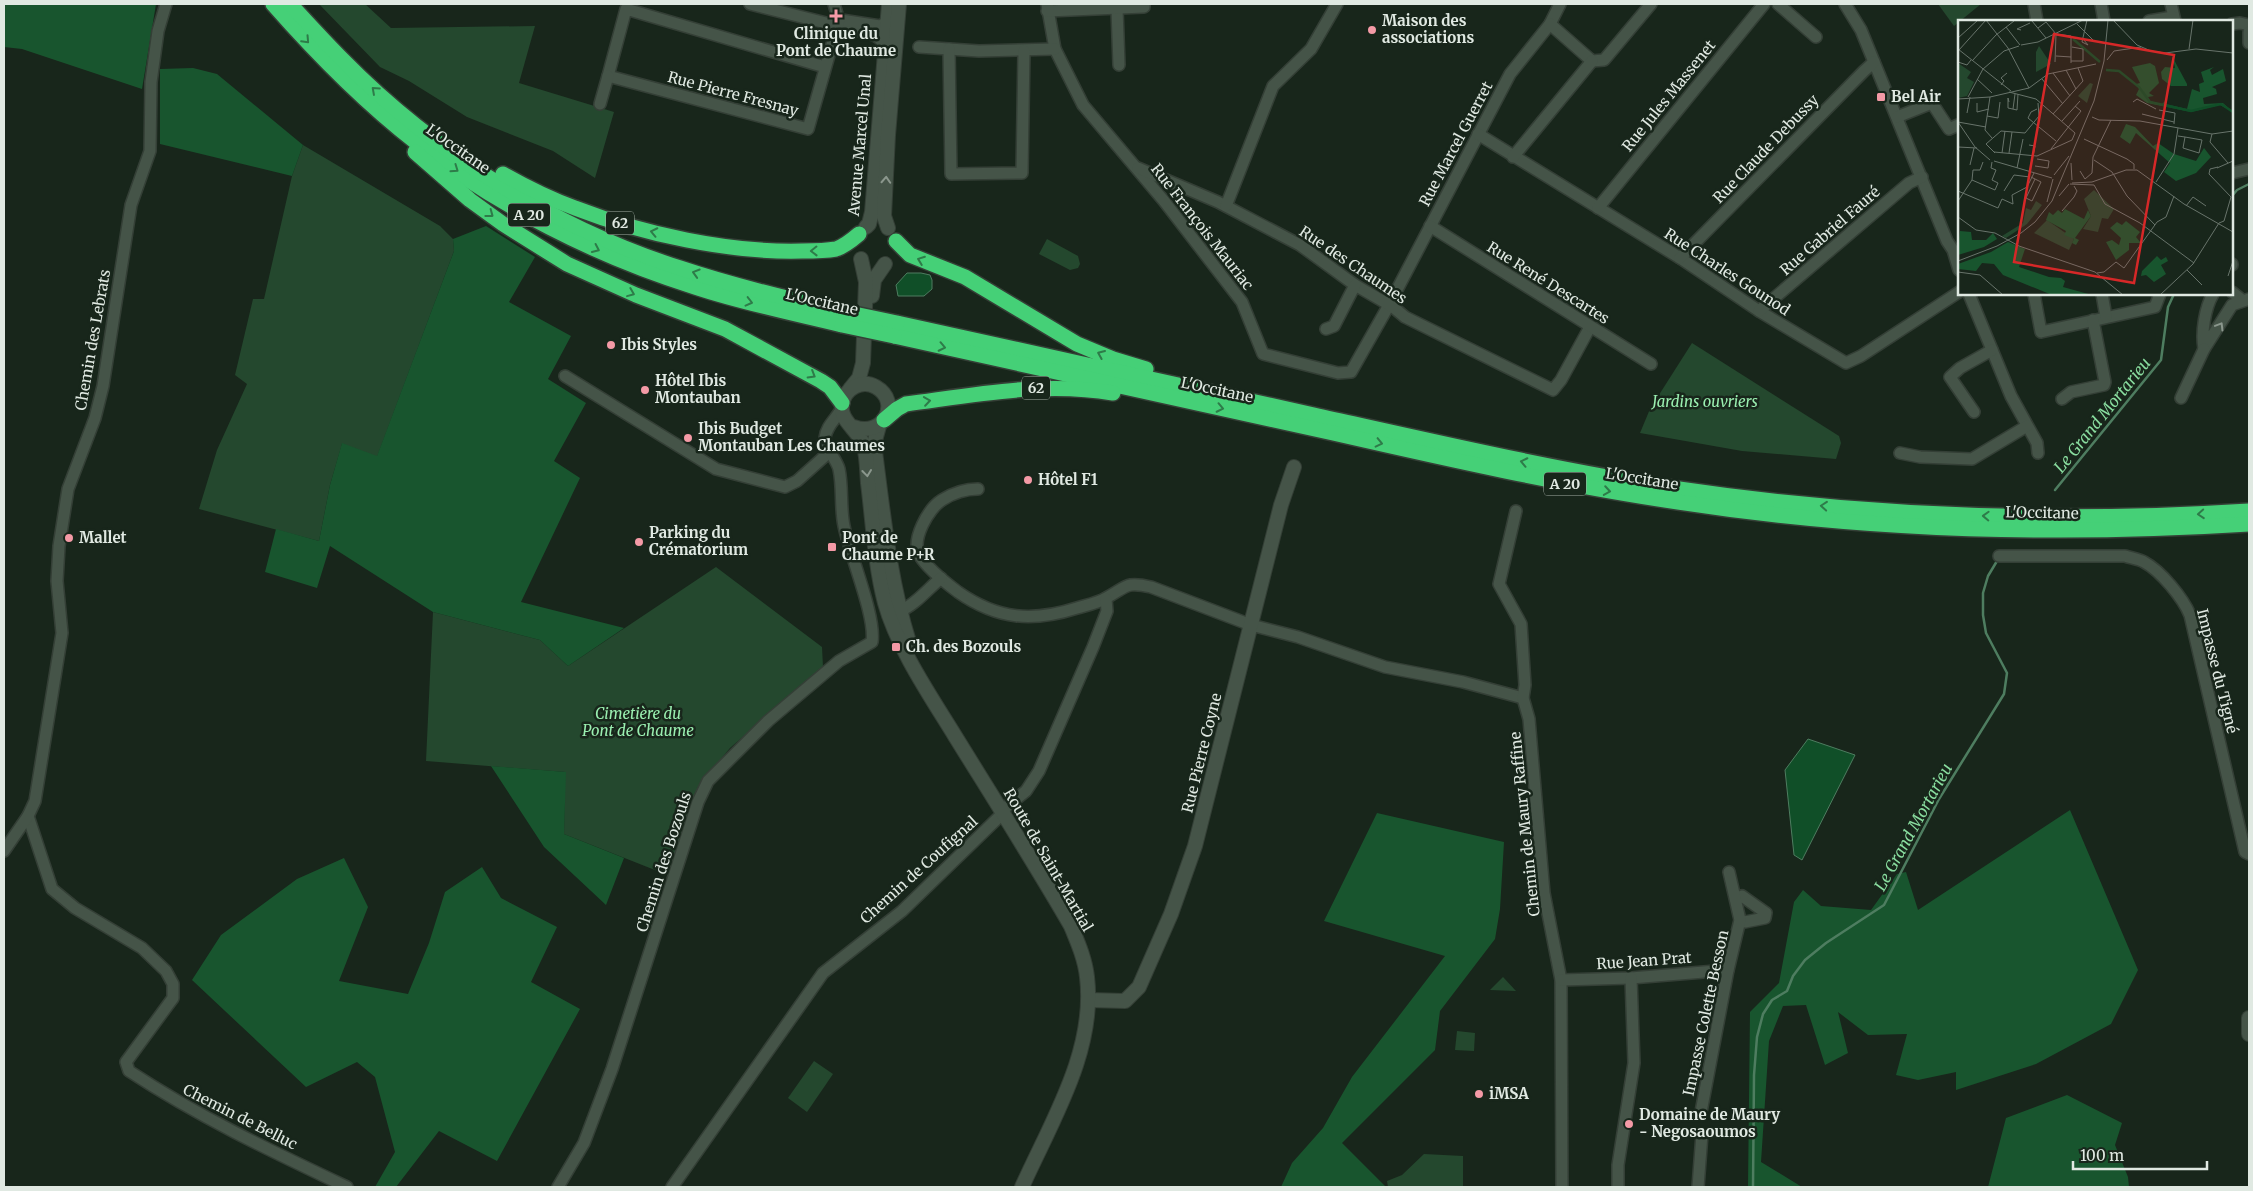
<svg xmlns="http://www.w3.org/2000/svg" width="2253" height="1191" viewBox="0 0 2253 1191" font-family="Merriweather,serif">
  <rect width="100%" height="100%" fill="#18261b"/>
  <g fill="#24482e">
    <polygon points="319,4 365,4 391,28 535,26 519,83 614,112 595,178 553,151 467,117 409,81 380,67"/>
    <polygon points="1938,4 1981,4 1954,26"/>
    <polygon points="303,145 440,226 453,239 454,251 377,457 342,444 330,485 319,541 199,509 217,450 247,384 235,375 253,299 264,299 292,176"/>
    <polygon points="1047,239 1078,256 1080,264 1078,268 1070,270 1039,254"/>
    <polygon points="1692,343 1839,436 1841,443 1836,459 1742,451 1640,433 1650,409"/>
    <polygon points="716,567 822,647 823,667 730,748 698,787 670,876 564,834 565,772 426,761 433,612 540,640 568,666"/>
    <polygon points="1503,977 1516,991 1490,990"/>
    <polygon points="1457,1031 1475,1033 1474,1051 1455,1050"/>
    <polygon points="814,1061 833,1074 807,1112 788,1098"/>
    <polygon points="1424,1154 1463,1156 1463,1187 1388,1187 1387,1181 1402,1175"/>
  </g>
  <g fill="#18552e">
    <polygon points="4,4 156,4 142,89 22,49 4,47"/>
    <polygon points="193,68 217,74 303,145 292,176 160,144 160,69"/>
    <polygon points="486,226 535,257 509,302 571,336 548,379 586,403 554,461 580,478 521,602 624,628 568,666 540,640 433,612 330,546 317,588 265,572 276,529 319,541 330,485 342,443 377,456 454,251 453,239"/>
    <polygon points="491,766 566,772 564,834 624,858 606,905 544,847"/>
    <polygon points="2070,810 2138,970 2111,1024 2036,1064 1956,1090 1956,1072 1918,1080 1896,1075 1907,1034 1868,1035 1838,1012 1848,1053 1825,1065 1806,1005 1783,1006 1769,1041 1761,1162 1802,1187 1748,1187 1750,1012 1779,983 1794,902 1803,890 1821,906 1871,910 1897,874 1906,872 1918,910"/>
    <polygon points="1377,813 1504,842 1500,909 1495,939 1440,1011 1435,1050 1342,1143 1386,1187 1281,1187 1292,1163 1323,1128 1352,1077 1445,956 1324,921"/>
    <polygon points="344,858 368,907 339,981 408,994 429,943 445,892 482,867 501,898 557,927 531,982 580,1009 497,1161 439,1131 396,1187 375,1187 395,1152 375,1077 357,1062 306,1087 192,980 221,935 297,879"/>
    <polygon points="2067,1095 2122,1123 2115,1145 2128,1177 2129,1187 1988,1187 2006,1118"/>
  </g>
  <g fill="#104f28" stroke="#4e7d60">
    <polygon points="907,273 921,273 930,275 932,280 932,289 924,296 898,296 896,285"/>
    <polygon points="1808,739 1855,755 1802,860 1794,855 1785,770"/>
  </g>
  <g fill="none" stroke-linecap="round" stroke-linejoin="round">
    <g stroke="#4e7d60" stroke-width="2.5">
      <polyline points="2232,196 2237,190 2249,184"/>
      <polyline points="2055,490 2161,360 2168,307 2174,294"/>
      <polyline points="1753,1187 1754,1075 1757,1037 1763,1014 1772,1000 1787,991 1793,976 1805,960 1826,943 1884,905 1939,799 2004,694 2007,673 1986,633 1983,615 1983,593 1988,576 1997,561"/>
    </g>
    <defs>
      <g id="minor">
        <polyline points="750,4 874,35 880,39 885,47"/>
        <polyline points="834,4 837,14"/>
        <polyline points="1047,4 1055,49 1083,105 1164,201 1242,302 1263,354 1338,373 1351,372 1389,305 1510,74 1550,24 1560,4"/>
        <polyline points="1778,4 1816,37"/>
        <polyline points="1845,4 1861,30 1947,241 1953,250 1959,270"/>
        <polyline points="2034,4 2037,21"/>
        <polyline points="2101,4 2104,21"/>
        <polyline points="2171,4 2175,21"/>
        <polyline points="1117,9 1119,65"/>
        <polyline points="1047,11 1144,7 1144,4"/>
        <polyline points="841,20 880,26 887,22"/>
        <polyline points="2149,21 2173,17"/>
        <polyline points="1550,24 1592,61 1604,60 1651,4"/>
        <polyline points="2232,24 2240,23 2249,25"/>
        <polyline points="2249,32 2249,43"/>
        <polyline points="919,47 979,51 1055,49"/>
        <polyline points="949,49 951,174 1022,173 1024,51"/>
        <polyline points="825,67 626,9 608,76 808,129 839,20"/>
        <polyline points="600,104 608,76"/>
        <polyline points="1897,117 1932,103 1949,129 1958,125"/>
        <polyline points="1478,134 1680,258 1759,311 1846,363 1861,356 1959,292"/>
        <polyline points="1513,157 1592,61"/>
        <polyline points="1138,168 1218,202 1300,245 1355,285 1393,307 1405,317 1553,390 1561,380 1590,327"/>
        <polyline points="2232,173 2249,169"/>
        <polyline points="1226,206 1273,86 1311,49 1337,4"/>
        <polyline points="1598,208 1764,4"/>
        <polyline points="1430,226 1651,364"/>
        <polyline points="1680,258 1864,71 1874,62"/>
        <polyline points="2232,265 2232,264"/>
        <polyline points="2232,292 2242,300"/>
        <polyline points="1969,294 2011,396 2037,443 2038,453"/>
        <polyline points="2034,294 2041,332 2155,307 2160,294"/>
        <polyline points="2102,294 2106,317"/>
        <path d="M2213,294c-8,14 -12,38 -9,55l28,-44 17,-6"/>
        <polyline points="1759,311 1909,183 1922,177"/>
        <polyline points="1326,329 1334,326 1355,285"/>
        <polyline points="565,376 716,469 785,487 797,481 826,455 831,453"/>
        <polyline points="2181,398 2204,349"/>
        <polyline points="2062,399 2071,392 2104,385 2105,382 2093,320"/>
        <polyline points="1974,412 1950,377 1960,368 1992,350"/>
        <polyline points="1900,453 1920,457 1972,459 2027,426"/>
        <path d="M978,489c-13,0 -25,4 -36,11 -13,8 -32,40 -22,56 8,13 26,27 38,36 40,28 75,30 119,16 10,-3 21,-5 29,-10 21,-11 19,-17 45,-11l100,38 47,12 87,30 78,15 60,16"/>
        <polyline points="1516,511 1499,584 1521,624 1525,685 1523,698 1529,719 1544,893 1561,980 1562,1187"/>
        <path d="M1999,556h126c6,2 14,3 19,6 17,9 39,36 46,53l55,237 4,2"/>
        <path d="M900,611c14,-5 29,-23 41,-33"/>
        <path d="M28,816l24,73 23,19 67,40 24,23 7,13v14l-47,64 3,9c70,46 142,80 218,116"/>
        <polyline points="4,851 28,816 35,801 62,633 57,581 59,546 68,489 95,418 103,386 131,205 150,151 151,82 158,31 166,4"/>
        <polyline points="1736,900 1742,896 1766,913 1765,918 1745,922 1740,920"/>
        <polyline points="1561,980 1631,978 1728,970"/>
        <polyline points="1701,1112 1728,970 1740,920 1729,872"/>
        <path d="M558,1187l26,-44 28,-74 86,-267 10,-21 60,-60 71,-60 33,-19c4,-26 -22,-86 -28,-116 -4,-19 -1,-38 -5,-57 -3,-11 -14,-20 -14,-31 1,-12 12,-20 17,-30"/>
        <polyline points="672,1187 823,973 902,911 999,817 1005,808 1026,791 1039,771 1093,647 1107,611 1106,599"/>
        <polyline points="1618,1187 1618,1165 1634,1063 1631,978"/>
        <polyline points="1698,1187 1702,1134"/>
      </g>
      <polyline id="tertiary" points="1089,1000 1125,1001 1139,987 1171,914 1195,846 1281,505 1294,467"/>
      <g id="secondary">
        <polyline points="866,227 869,224 872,212 889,4"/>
        <polyline points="888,228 884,216 888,135 899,4"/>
        <polyline points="872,296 874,280 885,264"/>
        <polyline points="850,389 859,378 863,363 866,282 861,259"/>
        <path d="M879,426l-5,18c9,67 15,134 35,198"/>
        <path d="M854,427c29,11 48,-25 22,-40 -14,-8 -31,1 -34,17 -3,17 17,26 22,42 3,11 3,25 4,37 5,40 7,82 17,120 12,44 46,94 70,133 39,63 79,126 116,190 7,17 14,33 16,51 9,74 -36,145 -65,210"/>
        <polyline points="2249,1018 2249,1034"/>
      </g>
      <g id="motorway">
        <path d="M273,4c44,50 91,98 144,139 82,64 179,113 278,144 48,16 98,26 147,38"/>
        <path d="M290,4c17,18 34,37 52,55 92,94 213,169 338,209 54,18 110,31 165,44"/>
        <polyline points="415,152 470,200 503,224 567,264 636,295 725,329 821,381 830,387 842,403"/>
        <path d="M503,174c23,13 47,25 72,34 67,26 155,45 227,43 11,0 23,0 34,-2 9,-3 16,-9 23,-15"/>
        <polyline points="896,241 910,255 965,277 1077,344 1113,359 1146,369"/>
        <path d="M897,323c139,31 278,61 417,92 122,27 242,55 365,74 189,28 380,34 570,22"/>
        <path d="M894,336c147,32 293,65 439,97 114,26 229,52 345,69 189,29 381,34 571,22"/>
        <path d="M884,420l13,-11 9,-5c68,-9 138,-23 207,-11"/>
      </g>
    </defs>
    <use href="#minor" stroke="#343f36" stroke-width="14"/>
    <use href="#tertiary" stroke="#343f36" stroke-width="16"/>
    <use href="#secondary" stroke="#343f36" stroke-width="16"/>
    <use href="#motorway" stroke="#343f36" stroke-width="18"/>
    <use href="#minor" stroke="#455448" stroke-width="11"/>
    <use href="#tertiary" stroke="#455448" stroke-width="14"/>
    <use href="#secondary" stroke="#455448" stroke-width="14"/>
    <use href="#motorway" stroke="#45d077" stroke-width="15"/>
    <defs>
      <g id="motorway-bridge">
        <polyline points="845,312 897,323"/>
        <polyline points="842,325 894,336"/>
      </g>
    </defs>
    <use href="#motorway-bridge" stroke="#343f36" stroke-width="18" stroke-linecap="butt"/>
    <use href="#motorway-bridge" stroke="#45d077" stroke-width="15"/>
  </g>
  <defs><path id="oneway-chevron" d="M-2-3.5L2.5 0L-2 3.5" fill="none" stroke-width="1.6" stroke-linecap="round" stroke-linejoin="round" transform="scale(1.25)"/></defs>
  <g stroke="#2e7b49">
    <use href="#oneway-chevron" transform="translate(306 40) rotate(47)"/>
    <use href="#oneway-chevron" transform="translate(375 90) rotate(-138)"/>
    <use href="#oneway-chevron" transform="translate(455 169) rotate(35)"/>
    <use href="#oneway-chevron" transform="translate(490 214) rotate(37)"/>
    <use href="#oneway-chevron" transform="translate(654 232) rotate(-168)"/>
    <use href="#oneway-chevron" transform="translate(596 249) rotate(25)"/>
    <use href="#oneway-chevron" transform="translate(814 251) rotate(179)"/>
    <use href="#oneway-chevron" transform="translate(921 260) rotate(-159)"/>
    <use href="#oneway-chevron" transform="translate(696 273) rotate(-163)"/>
    <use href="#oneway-chevron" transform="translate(631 293) rotate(22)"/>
    <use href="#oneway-chevron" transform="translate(749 302) rotate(14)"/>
    <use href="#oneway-chevron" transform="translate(942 347) rotate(12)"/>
    <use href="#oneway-chevron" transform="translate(1101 354) rotate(-157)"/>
    <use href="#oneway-chevron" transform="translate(812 375) rotate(31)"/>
    <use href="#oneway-chevron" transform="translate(927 401) rotate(-8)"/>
    <use href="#oneway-chevron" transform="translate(1220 408) rotate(12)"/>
    <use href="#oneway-chevron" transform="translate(1379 443) rotate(13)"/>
    <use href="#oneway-chevron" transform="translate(1524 462) rotate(-168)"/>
    <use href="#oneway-chevron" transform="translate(1607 491) rotate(9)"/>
    <use href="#oneway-chevron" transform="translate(1824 506) rotate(-175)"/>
    <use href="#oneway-chevron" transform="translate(2201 514) rotate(176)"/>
    <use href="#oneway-chevron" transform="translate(1986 516) rotate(-178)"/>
  </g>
  <g stroke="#8b978d">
    <use href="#oneway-chevron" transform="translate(886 180) rotate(-87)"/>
    <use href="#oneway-chevron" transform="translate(2220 326) rotate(-59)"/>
    <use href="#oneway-chevron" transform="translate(867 473) rotate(83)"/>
  </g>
  <g fill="#f49aa6" stroke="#18261b" stroke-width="2">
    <path d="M833.5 8.5h5v5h5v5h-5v5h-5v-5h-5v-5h5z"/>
    <circle cx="1372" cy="30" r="5"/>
    <rect x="1876" y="92" width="10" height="10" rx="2.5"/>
    <circle cx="611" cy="345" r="5"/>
    <circle cx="645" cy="390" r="5"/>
    <circle cx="688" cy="438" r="5"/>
    <circle cx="1028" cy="480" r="5"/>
    <circle cx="69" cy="538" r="5"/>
    <circle cx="639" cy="542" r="5"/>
    <rect x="827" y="542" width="10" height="10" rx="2.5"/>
    <rect x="891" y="642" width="10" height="10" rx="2.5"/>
    <circle cx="1479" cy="1094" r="5"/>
    <circle cx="1629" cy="1124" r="5"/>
  </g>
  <g text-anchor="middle" stroke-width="5" stroke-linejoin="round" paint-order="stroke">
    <g fill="#18261b" stroke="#a4aea6" stroke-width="1">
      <rect x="508" y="203.5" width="42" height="23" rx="4"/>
      <rect x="606" y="211.5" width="28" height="23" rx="4"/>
      <rect x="1022" y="376.5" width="28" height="23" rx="4"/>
      <rect x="1544" y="472.5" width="42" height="23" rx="4"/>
    </g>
    <g font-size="14" font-weight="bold" fill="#e0e9e2">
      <text x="529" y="220">A 20</text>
      <text x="620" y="228">62</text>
      <text x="1036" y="393">62</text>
      <text x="1565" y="489">A 20</text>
    </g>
    <g font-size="15" font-weight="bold" fill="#e0e9e2" stroke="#18261b" text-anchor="start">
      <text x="1382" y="26">Maison des<tspan x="1382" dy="17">associations</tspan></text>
      <text x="836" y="39" text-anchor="middle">Clinique du<tspan x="836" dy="17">Pont de Chaume</tspan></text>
      <text x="1891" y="102">Bel Air</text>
      <text x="621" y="350">Ibis Styles</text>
      <text x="655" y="386">Hôtel Ibis<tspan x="655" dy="17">Montauban</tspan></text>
      <text x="698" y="434">Ibis Budget<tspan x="698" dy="17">Montauban Les Chaumes</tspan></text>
      <text x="1038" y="485">Hôtel F1</text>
      <text x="649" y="538">Parking du<tspan x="649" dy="17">Crématorium</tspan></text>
      <text x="79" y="543">Mallet</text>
      <text x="842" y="543">Pont de<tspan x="842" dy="17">Chaume P+R</tspan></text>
      <text x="906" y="652">Ch. des Bozouls</text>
      <text x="1489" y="1099">iMSA</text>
      <text x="1639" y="1120">Domaine de Maury<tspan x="1639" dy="17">- Negosaoumos</tspan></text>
    </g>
    <g font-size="15" fill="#e0e9e2" stroke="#18261b">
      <text transform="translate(733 94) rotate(15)" y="5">Rue Pierre Fresnay</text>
      <text transform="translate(1669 96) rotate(-51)" y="5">Rue Jules Massenet</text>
      <text transform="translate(1456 144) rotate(-62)" y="5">Rue Marcel Guerret</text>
      <text transform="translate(860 145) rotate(-85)" y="5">Avenue Marcel Unal</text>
      <text transform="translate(458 149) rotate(35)" y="5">L'Occitane</text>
      <text transform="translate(1766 149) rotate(-46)" y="5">Rue Claude Debussy</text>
      <text transform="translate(1202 227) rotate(52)" y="5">Rue François Mauriac</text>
      <text transform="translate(1830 231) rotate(-41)" y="5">Rue Gabriel Fauré</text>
      <text transform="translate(1353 265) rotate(34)" y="5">Rue des Chaumes</text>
      <text transform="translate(1727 272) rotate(33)" y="5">Rue Charles Gounod</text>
      <text transform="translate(1548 283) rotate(32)" y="5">Rue René Descartes</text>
      <text transform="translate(822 302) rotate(13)" y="5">L'Occitane</text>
      <text transform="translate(93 340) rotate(-80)" y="5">Chemin des Lebrats</text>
      <text transform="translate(1217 390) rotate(12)" y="5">L'Occitane</text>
      <text transform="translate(1642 479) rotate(9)" y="5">L'Occitane</text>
      <text transform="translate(2042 513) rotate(1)" y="5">L'Occitane</text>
      <text transform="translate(2217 671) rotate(76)" y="5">Impasse du Tigné</text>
      <text transform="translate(1202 753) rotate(-76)" y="5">Rue Pierre Coyne</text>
      <text transform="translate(1525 824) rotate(-96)" y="5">Chemin de Maury Raffine</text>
      <text transform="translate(1048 860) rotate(60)" y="5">Route de Saint-Martial</text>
      <text transform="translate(664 862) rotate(-72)" y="5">Chemin des Bozouls</text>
      <text transform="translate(919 870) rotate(-42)" y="5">Chemin de Coufignal</text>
      <text transform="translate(1644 961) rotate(-4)" y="5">Rue Jean Prat</text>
      <text transform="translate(1706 1013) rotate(-78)" y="5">Impasse Colette Besson</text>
      <text transform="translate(240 1117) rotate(27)" y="5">Chemin de Belluc</text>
    </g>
    <g font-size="15" font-style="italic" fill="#9aefb0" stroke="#18261b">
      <text x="1705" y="407">Jardins ouvriers</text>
      <text x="638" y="719">Cimetière du<tspan x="638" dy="17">Pont de Chaume</tspan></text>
    </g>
    <g font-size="16" font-style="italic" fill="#89dd9f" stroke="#18261b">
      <text transform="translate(2102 415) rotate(-51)" y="6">Le Grand Mortarieu</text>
      <text transform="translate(1913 827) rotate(-61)" y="6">Le Grand Mortarieu</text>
    </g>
  </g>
  <g transform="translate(1958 20)">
    <rect width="275" height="275" fill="#18261b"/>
    <path d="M81,26l12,18 -15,8v-20zM0,43l13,9 -4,6 7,4 -7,14 -9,2zM132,63l3,1 -6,19 -9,-7zM136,170l20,19 -6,10 -6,-1 -4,14 -15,-3 8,-13 -7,-17zM78,181l6,4 -15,19 -21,14 -4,-2 21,-13 3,-15 5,2zM89,200l27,19 -5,11 -35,-17z" fill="#24482e"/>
    <path d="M215,38l14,26v2h-16l-9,-7 -1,-7 4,-5 10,1zM192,43l5,3 4,17 -10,10 5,3 -6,1 2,4 12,3 5,-5 -1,5 21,5 5,-20 8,3 -1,-8 5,-2 -3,-10 13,-5 -4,3 2,5 11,-6 3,12 -14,6 4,2 1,5 -14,4 1,6 19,-1 10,9 -13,-7 -29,7 -44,-9 -11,-8 3,-6 -3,-5 4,-1 -8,-16zM168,104l9,3 18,19 5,-3 16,11 22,7 8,-13 7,9 -15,16 -20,8 -12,-9 6,-9 -34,-30 -6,11 -10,-7zM107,189l19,10 4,-9 3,6 -16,22 4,2 -3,5 -4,-2 2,-4 -10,-4 2,-4 -20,-11 3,-8 4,3 5,-5 4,3zM168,201l14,11 -4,5 5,6h-12v7l-13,10 -10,-18 6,-2 7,5 2,-7 -11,-10 7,-6 5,3zM2,211l11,1 1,8h14l7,-7 4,6 -13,8 -26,8zM50,222l17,7 -6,18 30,10 12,1 4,3 -2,6 29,8h-40l-49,-20 -9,-11 -12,-1 -6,8 -18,-2v-5l33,-12zM199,236l4,4 5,-3 2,4 -7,4 5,9 -12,8 -8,-7 -5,1 1,-5z" fill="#18552e"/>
    <path fill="none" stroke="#104f28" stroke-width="2.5" d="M115,19l27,23M148,50l13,1 20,16 11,15 41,9 30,-7 12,8"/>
    <path fill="none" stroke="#68746b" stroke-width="1" d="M28,0l22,28 21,40M155,0l24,25 14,6 14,2 31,-4 37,4M74,1l14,17M119,4l17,17M48,7l14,18M80,8l8,-6 10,12 -1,28M63,10l-4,-1 13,-6M98,14l15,2v27M0,18l20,-18M126,20l4,5 -6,-3 5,-22M63,25l17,-3 45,-22M0,29l53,42M231,29l4,-29M1,30l27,-30M98,36l15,1M149,40l7,-9 27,-4M14,41l24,-26 18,-14M113,41h12v-12l-11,-2M0,42l9,3 4,-5M108,50l10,19M95,53l17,23M19,59l15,14M84,59l21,25M43,65l3,-4 -3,-3 6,-5M10,77l15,-28 21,-18 15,-5M32,77l-5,33 7,8M0,79l32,-2 39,-9 19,-14 48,-10M51,82l-1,-4v10l9,2 1,-16M175,82l4,-3 19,10M19,83v9l12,-3M55,89l2,-15M79,89l-6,3 -3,6 28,23M201,90l16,3 -1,11M9,93l3,-16M95,94l30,-33 -5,-13M184,94l32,8M29,96l11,2 2,-16M134,97l7,3 41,1 72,13 21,-3M104,101l18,-20M0,102l28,5M0,102l17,25 15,13M254,114l-2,8 18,21M220,116l7,1 17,3 -3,13 -16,-5 2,-11M126,119l43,20 7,5v5M71,125l6,1 -2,10M0,127l19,1M93,129l30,-38 -6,-5M36,132l43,4 35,-16 3,-7 -39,-34 -27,-7M37,133l-9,-9 15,-13 24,2 14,-17 -1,-13M44,133l3,-22M51,133l3,-21M136,140l18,12 15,24 28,29M36,141l58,17M113,143l1,17M12,145l4,-17M77,146l13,2 1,-7 -12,-2M260,147l-8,2 -1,5 22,23 -7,24 -5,2M59,148l6,-29M259,148l16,-7M122,151l5,8 7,-6 1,-16 18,-37M96,155l15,-19M73,157l10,5 -9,19 -6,-3 9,-19M14,160l23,10 3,-7 -6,-3 4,-10 -5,-2 1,-6M14,160l1,-10h7l3,-8M198,162l18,-28 4,-26M114,163l20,-1 34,-12h11l47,34 49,28M112,164l24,1 11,19 35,19 54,40M0,171l40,17 4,-9 11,5 -1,-9 15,-8 7,-14M46,171l10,-16 16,2M101,176l10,-12M0,181l14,-21M89,182l6,-23M228,186l7,-9 13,9M104,191l12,-14 3,-6 -3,-5M0,197l18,13 19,3 24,13 76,26 28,23M0,241l39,-15 24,-13 14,-11 17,-21 42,-100 10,-40 4,-41M229,250l15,15M0,252l22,3 23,20M139,253l7,-1 12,-10 8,6 33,-46 9,-5 8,-21M270,256l5,-15M202,275l33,-31 26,-41"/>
    <path fill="#d62828" fill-opacity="0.15" stroke="#d62828" stroke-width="2.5" d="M96,14l120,21 -40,228 -120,-21z"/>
    <rect width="275" height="275" fill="none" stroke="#e0e9e2" stroke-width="2.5"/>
  </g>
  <rect width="2253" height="1191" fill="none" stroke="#e0e9e2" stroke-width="10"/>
  <path d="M2073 1161v8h134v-8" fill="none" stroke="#e0e9e2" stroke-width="2.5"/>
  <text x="2080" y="1161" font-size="15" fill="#e0e9e2" stroke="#18261b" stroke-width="4" paint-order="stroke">100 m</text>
</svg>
